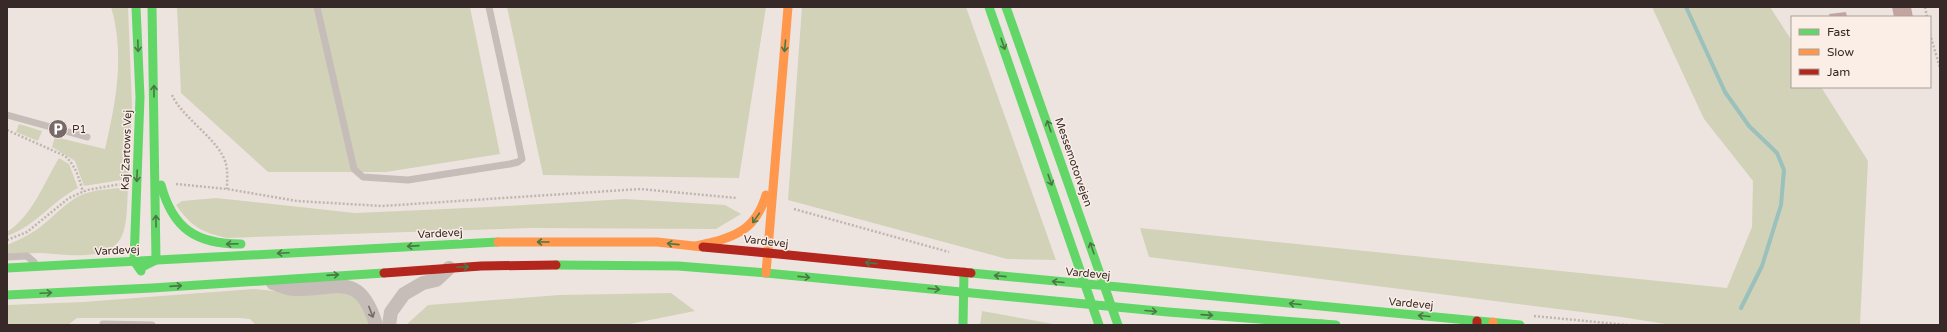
<svg xmlns="http://www.w3.org/2000/svg" width="1947" height="332" viewBox="0 0 1947 332" font-family="'Varela Round',sans-serif">
  <rect width="100%" height="100%" fill="#ede4e0"/>
  <g fill="#d2d2b9">
    <path d="M111,7h17l4,100 -4,72 -44,7 -9,-25 -23,-14 3,-10 50,12c11,-46 20,-95 6,-142z"/>
    <polygon points="177,7 470,7 500,154 386,172 268,172 181,93"/>
    <polygon points="507,7 766,7 739,178 543,175"/>
    <polygon points="802,7 966,7 1056,260 1007,259 788,200"/>
    <polygon points="1652,7 1770,7 1792,41 1792,87 1821,87 1868,161 1860,325 1672,325 1621,317 1149,257 1140,228 1727,288 1752,227 1753,181 1704,119"/>
    <polygon points="19,124 42,131 38,141 16,132"/>
    <path d="M59,158l10,6 9,24c-26,13 -42,38 -71,48v-4c25,-16 37,-49 52,-74z"/>
    <path d="M128,187c-1,14 0,43 -9,54 -15,21 -57,13 -78,12 -12,0 -23,1 -34,2v-10c14,-6 27,-12 38,-22 11,-9 21,-20 34,-27 14,-7 33,-7 49,-9z"/>
    <path d="M216,198l139,15 134,-6 136,-8 100,6 16,9 -25,15 -185,-1 -304,10c-26,-6 -35,-11 -51,-33l6,-4z"/>
    <polygon points="253,289 285,292 347,293 361,302 372,325 256,325 250,319 240,318 77,318 68,325 7,325 7,305 83,302"/>
    <polygon points="671,293 695,311 625,325 406,325 428,305 559,295"/>
    <polygon points="982,311 1059,325 980,325"/>
  </g>
  <g fill="none" stroke-linecap="round" stroke-linejoin="round">
    <polyline stroke="#9ac1bc" stroke-width="4" points="1686,7 1725,92 1749,126 1777,153 1784,170 1781,205 1762,266 1741,308"/>
  </g>
  <g fill="#c2a5a0">
    <polygon points="1892,7 1911,7 1913,17 1894,17"/>
    <polygon points="1846,12 1847,17 1830,17 1829,14"/>
  </g>
  <g fill="none" stroke-linecap="round" stroke-linejoin="round">
    <g stroke="#bfb5b1" stroke-width="2.5" stroke-dasharray="2 2" stroke-linecap="butt">
      <polyline points="1925,7 1927,17"/>
      <polyline points="1930,34 1940,68"/>
      <path d="M172,95c10,23 48,45 54,69 2,8 1,17 1,25"/>
      <path d="M7,130l58,26c11,10 14,22 18,36"/>
      <polyline points="176,184 227,189 297,201 382,206 640,189 737,198"/>
      <polyline points="794,209 949,252"/>
      <polyline points="7,240 27,232 69,198 87,190 121,184"/>
      <polyline points="1534,316 1627,325"/>
    </g>
    <g stroke="#c6bdb9" stroke-width="7">
      <polyline points="317,7 354,169 363,177 408,180 510,164 518,162 522,159 489,7"/>
      <polyline points="7,115 87,137"/>
      <polyline points="7,257 27,256 34,262"/>
      <polyline points="103,324 152,325"/>
    </g>
    <g stroke="#c6bdb9" stroke-width="14">
      <path d="M273,283c7,2 14,6 21,6 43,1 66,-19 82,36"/>
      <polyline points="389,325 391,312 404,294 423,283 436,280 449,268"/>
    </g>
    <g stroke="#63d668" stroke-width="9">
      <polyline points="136,7 140,97 134,261 141,271"/>
      <polyline points="989,7 1099,325"/>
      <polyline points="1006,7 1118,325"/>
      <path d="M161,185c12,44 35,59 80,59"/>
      <polyline points="556,265 678,266 766,273"/>
      <polyline points="144,266 156,260 152,7"/>
      <polyline points="7,268 498,242"/>
      <polyline points="766,273 1168,312 1336,325"/>
      <polyline points="971,273 1520,325"/>
      <polyline points="7,295 152,288 384,273"/>
      <polyline points="1321,324 1326,325"/>
      <polyline points="963,325 964,272"/>
    </g>
    <g stroke="#ff974d" stroke-width="9">
      <polyline points="498,242 657,242 703,247"/>
      <path d="M696,246c35,-8 59,-13 70,-51"/>
      <polyline points="766,273 788,7"/>
      <polyline points="1493,322 1493,325"/>
    </g>
    <g stroke="#b3261e" stroke-width="9">
      <polyline points="703,247 768,253"/>
      <polyline points="768,253 971,273"/>
      <polyline points="384,273 481,266 556,265"/>
      <polyline points="1477,321 1477,325"/>
    </g>
  </g>
  <defs><path id="oneway-shaft" d="M-6 0H5M1.5-3L5.5 0L1.5 3" fill="none" stroke-width="1.6" stroke-linecap="round" stroke-linejoin="round"/></defs>
  <g stroke="#4b7744">
    <use href="#oneway-shaft" transform="translate(1003 44) rotate(71)"/>
    <use href="#oneway-shaft" transform="translate(138 46) rotate(88)"/>
    <use href="#oneway-shaft" transform="translate(785 46) rotate(95)"/>
    <use href="#oneway-shaft" transform="translate(154 91) rotate(-90)"/>
    <use href="#oneway-shaft" transform="translate(1049 126) rotate(-109)"/>
    <use href="#oneway-shaft" transform="translate(137 176) rotate(92)"/>
    <use href="#oneway-shaft" transform="translate(1050 180) rotate(71)"/>
    <use href="#oneway-shaft" transform="translate(756 218) rotate(125)"/>
    <use href="#oneway-shaft" transform="translate(156 221) rotate(-91)"/>
    <use href="#oneway-shaft" transform="translate(543 242) rotate(-180)"/>
    <use href="#oneway-shaft" transform="translate(232 244) rotate(178)"/>
    <use href="#oneway-shaft" transform="translate(673 244) rotate(-174)"/>
    <use href="#oneway-shaft" transform="translate(413 246) rotate(176)"/>
    <use href="#oneway-shaft" transform="translate(1092 248) rotate(-109)"/>
    <use href="#oneway-shaft" transform="translate(283 253) rotate(177)"/>
    <use href="#oneway-shaft" transform="translate(871 263) rotate(-174)"/>
    <use href="#oneway-shaft" transform="translate(463 267) rotate(-3)"/>
    <use href="#oneway-shaft" transform="translate(333 275) rotate(-4)"/>
    <use href="#oneway-shaft" transform="translate(1000 276) rotate(-174)"/>
    <use href="#oneway-shaft" transform="translate(804 277) rotate(6)"/>
    <use href="#oneway-shaft" transform="translate(1058 282) rotate(-175)"/>
    <use href="#oneway-shaft" transform="translate(176 286) rotate(-4)"/>
    <use href="#oneway-shaft" transform="translate(934 289) rotate(6)"/>
    <use href="#oneway-shaft" transform="translate(46 293) rotate(-3)"/>
    <use href="#oneway-shaft" transform="translate(1295 304) rotate(-175)"/>
    <use href="#oneway-shaft" transform="translate(1151 311) rotate(5)"/>
    <use href="#oneway-shaft" transform="translate(1207 315) rotate(4)"/>
    <use href="#oneway-shaft" transform="translate(1424 316) rotate(-175)"/>
  </g>
  <use stroke="#776c69" href="#oneway-shaft" transform="translate(371 312) rotate(69)"/>
  <defs>
    <symbol id="parking-disc" viewBox="-11 -11 22 22"><circle r="9.5" fill="#776a68" stroke="#faeee6"/><path d="M-3.5-5.5H1a3.5 3.5 0 0 1 0 7H-1V5.5H-3.5ZM-1-3.4V-.6H.8a1.4 1.4 0 0 0 0-2.8Z" fill="#fff"/></symbol>
  </defs>
  <g fill-rule="evenodd">
    <use href="#parking-disc" x="47" y="118" width="22" height="22"/>
  </g>
  <g text-anchor="middle" stroke-width="3" stroke-linejoin="round" paint-order="stroke">
    <g font-size="11" fill="#372927" stroke="#faeee6" text-anchor="start">
      <text x="72" y="133">P1</text>
    </g>
    <g font-size="11" fill="#372927" stroke="#faeee6">
      <text transform="translate(126 150) rotate(-88)" y="4">Kaj Zartows Vej</text>
      <text transform="translate(1074 162) rotate(71)" y="4">Messemotorvejen</text>
      <text transform="translate(440 233) rotate(-3)" y="4">Vardevej</text>
      <text transform="translate(766 241) rotate(6)" y="4">Vardevej</text>
      <text transform="translate(117 250) rotate(-3)" y="4">Vardevej</text>
      <text transform="translate(1088 273) rotate(5)" y="4">Vardevej</text>
      <text transform="translate(1411 303) rotate(5)" y="4">Vardevej</text>
    </g>
  </g>
  <rect width="1947" height="332" fill="none" stroke="#372927" stroke-width="16"/>
  <rect x="1791" y="16" width="140" height="72" fill="#faeee6" stroke="#ac9f9a"/>
  <rect x="1799" y="29" width="20" height="6" fill="#63d668" stroke="#ac9f9a"/>
  <text x="1827" y="36" font-size="12" fill="#372927">Fast</text>
  <rect x="1799" y="49" width="20" height="6" fill="#ff974d" stroke="#ac9f9a"/>
  <text x="1827" y="56" font-size="12" fill="#372927">Slow</text>
  <rect x="1799" y="69" width="20" height="6" fill="#b3261e" stroke="#ac9f9a"/>
  <text x="1827" y="76" font-size="12" fill="#372927">Jam</text>
</svg>
